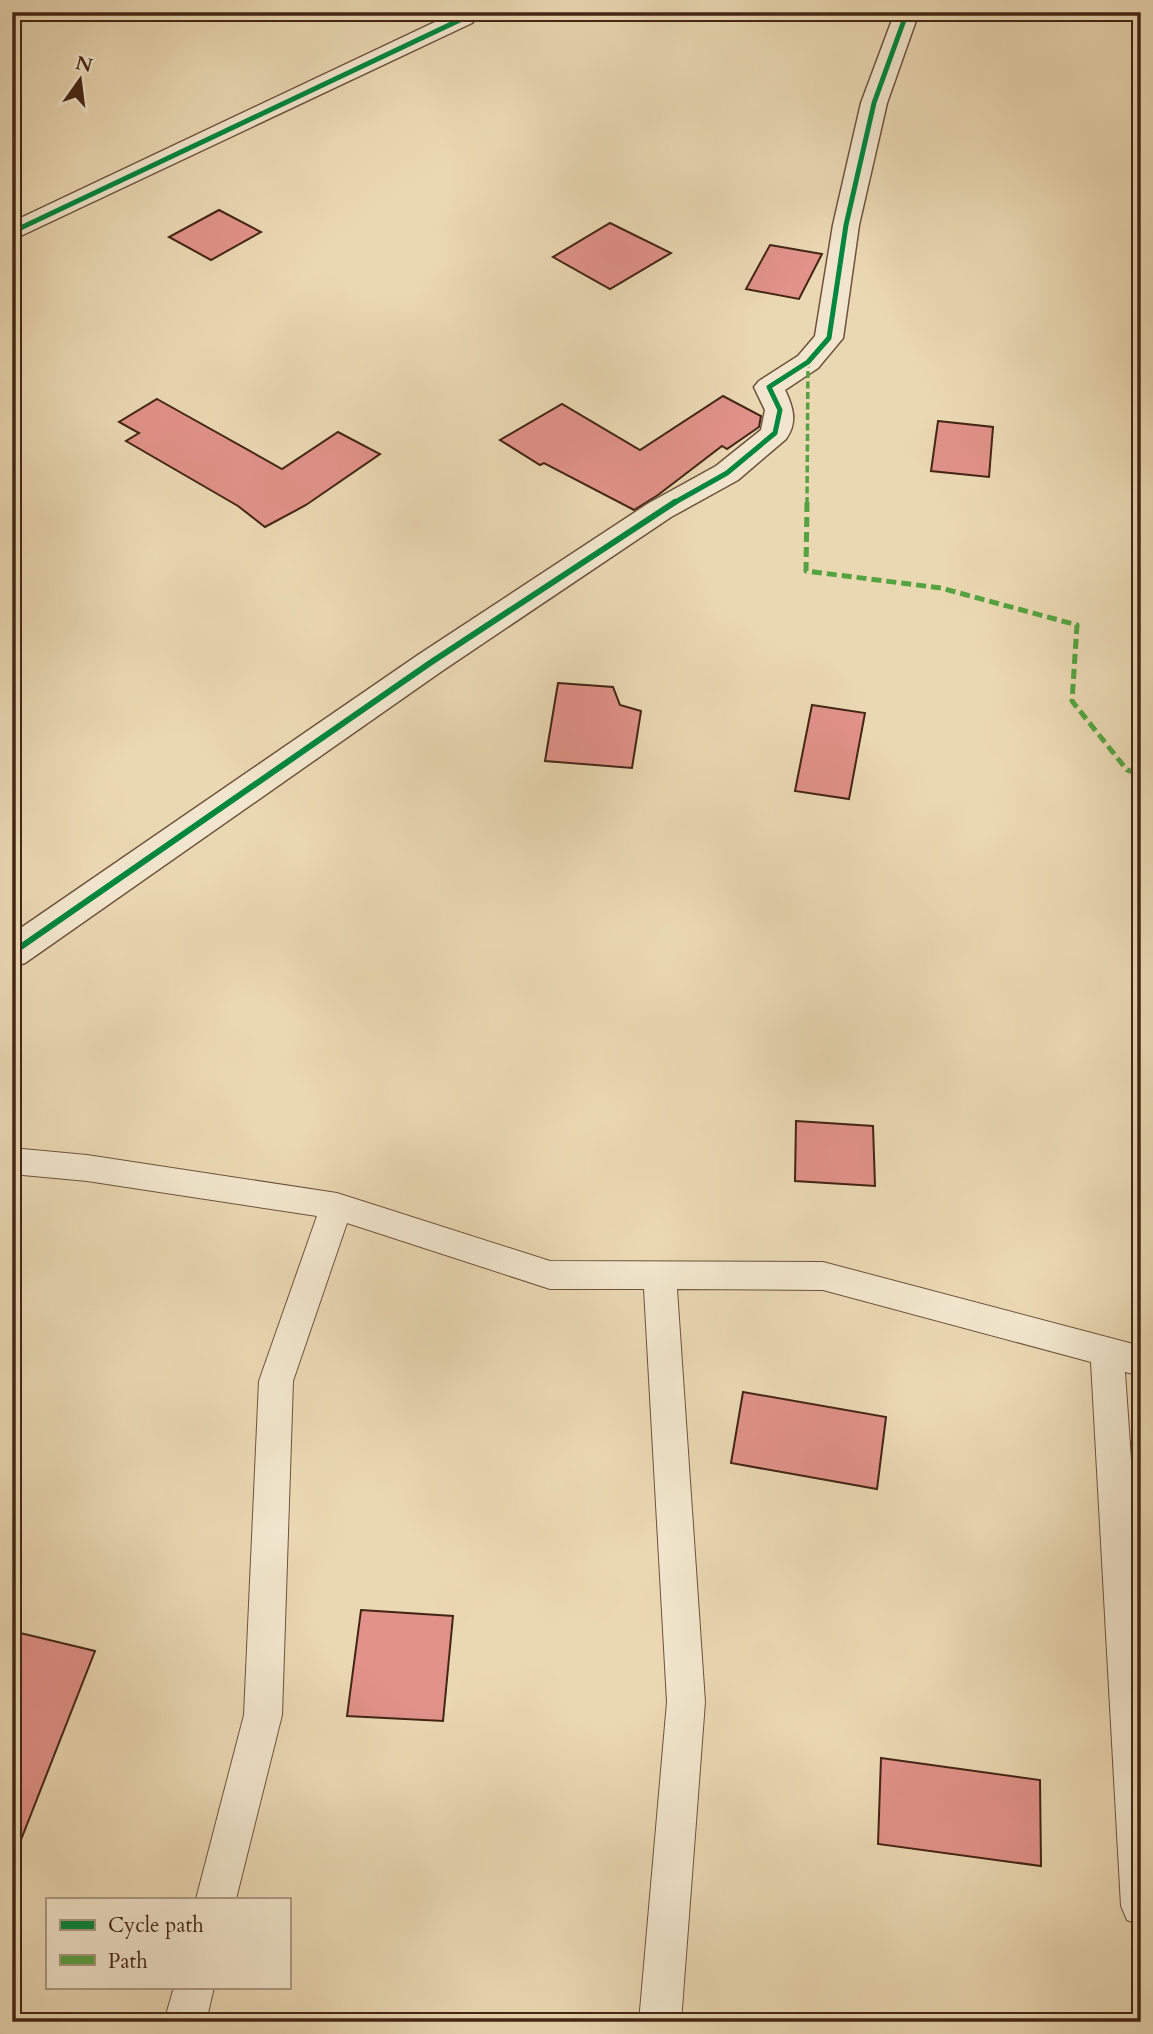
<svg xmlns="http://www.w3.org/2000/svg" width="1153" height="2034" viewBox="0 0 1153 2034" font-family="Cardo,serif">
  <rect width="100%" height="100%" fill="#ead8b2"/>
  <filter id="stains"><feTurbulence type="fractalNoise" baseFrequency=".00286" numOctaves="4"/><feColorMatrix values="0 0 0 0 .2 0 0 0 0 .09 0 0 0 0 .02 0 0 0 .5 -.17"/></filter>
  <radialGradient id="worn" r=".72"><stop offset=".6" stop-color="#630" stop-opacity="0"/><stop offset="1" stop-color="#630" stop-opacity=".3"/></radialGradient>
  <g fill="#e19289" stroke="#442515" stroke-width="2">
    <polygon points="219,210 261,232 211,260 169,237"/>
    <polygon points="610,223 671,253 610,289 553,257"/>
    <polygon points="770,245 822,254 799,299 746,289"/>
    <polygon points="723,396 761,416 759,427 727,449 722,446 658,495 634,510 544,463 540,465 500,440 562,404 640,450"/>
    <polygon points="157,399 282,469 338,432 380,454 306,505 265,527 238,506 126,441 139,433 119,422"/>
    <polygon points="938,421 993,427 989,477 931,471"/>
    <polygon points="558,683 613,687 620,705 641,711 632,768 545,761"/>
    <polygon points="812,705 865,713 849,799 795,791"/>
    <polygon points="796,1121 873,1126 875,1186 795,1181"/>
    <polygon points="743,1392 886,1417 877,1489 731,1463"/>
    <polygon points="361,1610 453,1616 443,1721 347,1716"/>
    <polygon points="12,1631 95,1651 15,1855 12,1854"/>
    <polygon points="881,1758 1040,1780 1041,1866 878,1844"/>
  </g>
  <g fill="none" stroke-linecap="round" stroke-linejoin="round">
    <defs>
      <g id="service">
        <polygon points="12,1148 87,1155 337,1193 550,1261 823,1262 1141,1346 1141,1376 1125,1372 1141,1605 1141,1926 1127,1920 1121,1906 1091,1362 823,1290 677,1289 705,1702 681,2022 639,2022 667,1702 644,1289 550,1289 347,1223 293,1381 282,1715 236,1899 196,1899 244,1715 259,1381 317,1216 87,1181 12,1174"/>
        <polygon points="174,1987 214,1987 206,2022 164,2022"/>
      </g>
      <g id="minor">
        <polygon points="480,12 472,23 12,240 12,222 456,12"/>
        <path d="M895,12h24l-32,91 -28,122 -16,113 -25,30 -33,22c8,17 13,32 1,49l-48,41 -67,37 -229,154 -417,292 -13,4v-33l406,-279 231,-152 67,-37 45,-36 4,-20 -11,-23 5,-6 39,-25 17,-20 18,-111 28,-122z"/>
      </g>
    </defs>
    <use href="#service" stroke="#6e523c" stroke-width="2"/>
    <use href="#minor" stroke="#6e523c" stroke-width="3"/>
    <use href="#service" fill="#f1e6cd" fill-rule="evenodd"/>
    <use href="#minor" fill="#f1e6cd" fill-rule="evenodd"/>
    <polyline stroke="#55a340" stroke-width="3.5" stroke-dasharray="7 3.5" stroke-linecap="butt" points="807,504 808,362"/>
    <polyline stroke="#55a340" stroke-width="5" stroke-dasharray="10 5" stroke-linecap="butt" points="807,502 806,571 941,588 1077,625 1072,701 1127,770 1141,774"/>
    <defs>
      <g id="cycleway-far1">
        <polyline points="12,232 464,18 468,12"/>
        <polyline points="672,504 727,473 775,433 780,410 769,387 808,362 829,338 846,225 874,103 907,12"/>
      </g>
      <polyline id="cycleway" points="12,953 430,663 675,502"/>
    </defs>
    <use href="#cycleway-far1" stroke="#f1e6cd" stroke-width="9"/>
    <use href="#cycleway" stroke="#f1e6cd" stroke-width="10"/>
    <use href="#cycleway-far1" stroke="#00873e" stroke-width="5"/>
    <use href="#cycleway" stroke="#00873e" stroke-width="6"/>
  </g>
  <rect width="1153" height="2034" fill="none" stroke="#ead8b2" stroke-width="42"/>
  <rect x="14" y="14" width="1125" height="2006" fill="none" stroke="#442515" stroke-width="3.5"/>
  <rect x="21" y="21" width="1111" height="1992" fill="none" stroke="#442515" stroke-width="2"/>
  <rect x="46" y="1898" width="245" height="91" fill="#f1e6cd" stroke="#ac9983" stroke-width="2"/>
  <rect x="60" y="1920" width="35" height="10" fill="#00873e" stroke="#ac9983" stroke-width="2"/>
  <text x="108" y="1932" font-size="21" fill="#442515">Cycle path</text>
  <rect x="60" y="1955" width="35" height="10" fill="#55a340" stroke="#ac9983" stroke-width="2"/>
  <text x="108" y="1968" font-size="21" fill="#442515">Path</text>
  <g transform="translate(80 80) rotate(14)" stroke="#f1e6cd" stroke-width="5" paint-order="stroke">
  <path d="M0-5L12 26L0 18L-12 26Z" fill="#442515"/>
  <text y="-10" font-size="19" font-weight="bold" text-anchor="middle" fill="#442515">N</text>
  </g>
  <rect width="100%" height="100%" filter="url(#stains)"/>
  <rect width="100%" height="100%" fill="url(#worn)"/>
</svg>
